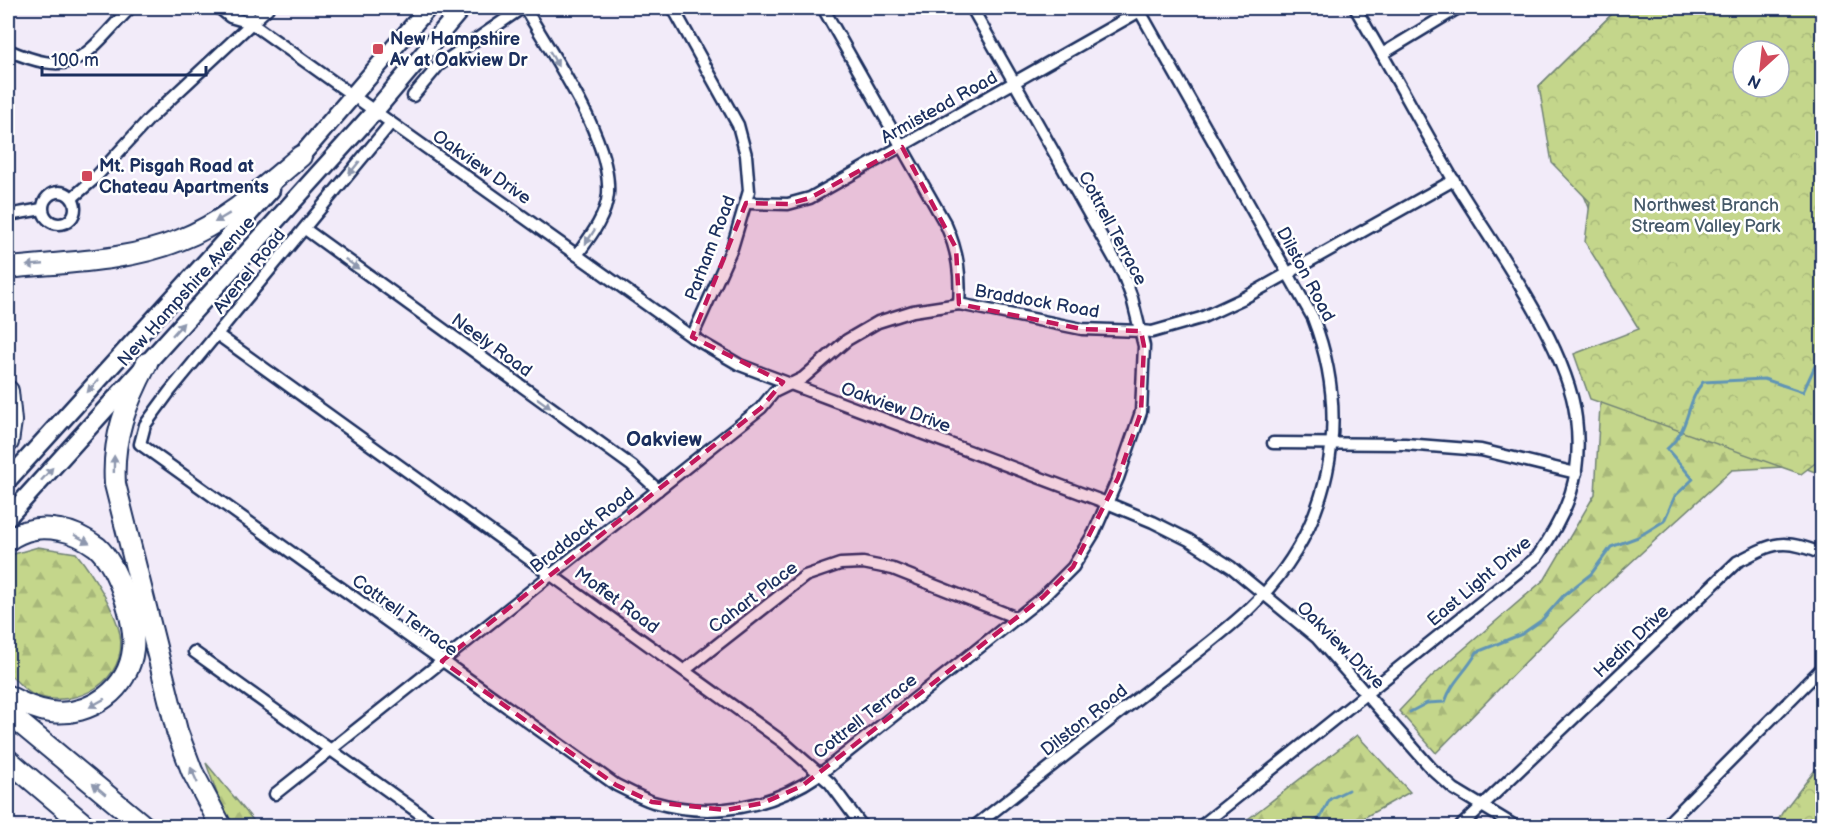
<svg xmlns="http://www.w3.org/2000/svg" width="1830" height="834" viewBox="0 0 1830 834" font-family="'Balsamiq Sans',sans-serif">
  <defs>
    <pattern id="forest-firs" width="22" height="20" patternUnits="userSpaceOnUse" patternTransform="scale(1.5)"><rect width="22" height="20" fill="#c4d68b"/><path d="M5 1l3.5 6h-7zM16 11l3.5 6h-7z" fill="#a8b87a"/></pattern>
    <pattern id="park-crowns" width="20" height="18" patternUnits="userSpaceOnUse" patternTransform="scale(1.5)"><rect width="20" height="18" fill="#c4d68b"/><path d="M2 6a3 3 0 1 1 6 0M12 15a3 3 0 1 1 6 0" fill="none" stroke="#a8b87a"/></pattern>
  </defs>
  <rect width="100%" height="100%" fill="#f2ebf9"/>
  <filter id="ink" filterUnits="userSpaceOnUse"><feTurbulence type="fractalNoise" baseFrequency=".0167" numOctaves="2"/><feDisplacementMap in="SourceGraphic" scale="12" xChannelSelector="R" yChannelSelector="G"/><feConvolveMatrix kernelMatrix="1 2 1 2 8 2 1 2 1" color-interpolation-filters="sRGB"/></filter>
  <g filter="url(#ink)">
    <g fill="url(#forest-firs)" stroke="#708274" stroke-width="1.5" fill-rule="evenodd">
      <path d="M1613,8l209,17v450l-22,-9 -68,4 -175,160 -121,123 -37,-42 32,-34 114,-98 50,-85 6,-107 38,-58 -100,-243 75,-74zM1743,51h36v36h-36z"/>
      <path d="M38,547l38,6c16,20 39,56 44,81 8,47 -43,75 -84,62 -10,-3 -20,-16 -28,-23v-112l6,-7z"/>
      <polygon points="1357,735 1410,792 1349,826 1239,826"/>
      <polygon points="206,763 258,826 235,826 223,810"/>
    </g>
    <g fill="url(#park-crowns)" stroke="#708274" stroke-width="1.5" fill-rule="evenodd">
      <path d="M1612,8h210v450l-21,16 -211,-75 -16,-45 65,-25 -54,-87 5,-40 -38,-39 -13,-77 75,-74zM1743,51h36v36h-36z"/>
      <polygon points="1822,761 1822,826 1775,826 1782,813"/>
    </g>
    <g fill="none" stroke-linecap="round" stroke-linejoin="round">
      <g stroke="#6195b6" stroke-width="3">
        <path d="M1410,712l17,-9 18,-1c7,-21 21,-30 32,-50l45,-18 20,-14 21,-24 28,-22 20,-27 27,-10 26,-16 11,-25 18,-17 -26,-30c24,-21 18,-45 36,-67l61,-3 39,13 19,-41"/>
        <polyline points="1307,826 1320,818 1330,799 1348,790"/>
      </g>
      <defs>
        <g id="street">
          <polyline points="219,8 230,17 251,23 692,337 740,365 1107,503 1153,522 1189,540 1231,567 1317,638 1431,768 1454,789 1515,826"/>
          <polyline points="247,8 251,23"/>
          <path d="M525,8c28,49 87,131 83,186 -2,23 -18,43 -31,61"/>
          <polyline points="673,8 738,125 746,155 749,191 732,248 692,337"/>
          <path d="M823,8l123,217c12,27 15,50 13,79"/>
          <path d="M8,50c69,30 76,6 122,-42"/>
          <polyline points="1382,54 1458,8"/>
          <polyline points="413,96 439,65 522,8"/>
          <path d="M391,123l-221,268 -25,34 -5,19 476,341c12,6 25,13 37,17 58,17 118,6 167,-28l223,-177 30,-30 21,-34 24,-55 23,-66 3,-66 -12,-48 -9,-24 -151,-266"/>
          <circle cx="59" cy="208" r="16"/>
          <polyline points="72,198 93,180 149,119 268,8"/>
          <polyline points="746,203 788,204 810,198 1140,11"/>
          <polyline points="8,215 42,209"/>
          <polyline points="305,229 632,466 658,490"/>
          <polyline points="218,335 783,742 830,783 862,826"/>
          <polyline points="1273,443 1405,444 1481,450 1576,473"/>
          <polyline points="194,652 437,826"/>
          <polyline points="685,670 805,576 840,564 863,563 893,569 1017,618"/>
          <polyline points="275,794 761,408 774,392 803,378 847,340 878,322 913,311 959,304 1082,329 1141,331 1152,332 1201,318 1244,298 1454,180"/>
          <path d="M975,826c57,-44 114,-89 171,-134 34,-27 71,-53 103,-83 82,-78 104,-187 64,-291l-175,-310"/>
          <path d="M1201,826l336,-269c32,-46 46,-82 39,-139 -9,-75 -83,-172 -122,-237 -34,-58 -65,-117 -99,-173"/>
          <path d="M1461,826l276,-264c36,-19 46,-25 85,-8"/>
          <polyline points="1665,826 1822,668"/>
        </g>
        <g id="primary">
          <polyline points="294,164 428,8"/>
          <polyline points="8,480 271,190"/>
          <polyline points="8,517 375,111 462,8"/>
        </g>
        <g id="highway">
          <path d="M8,268c57,-6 118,-6 172,-28 46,-18 84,-53 121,-84"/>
          <path d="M147,363c-21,40 -35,75 -32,121l62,247 15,40 29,55"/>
          <polyline points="8,391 11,421 8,442"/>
          <path d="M8,540c16,-11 32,-14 52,-10 13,2 26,9 37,17 21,19 39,75 36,102 -4,40 -43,68 -82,63 -15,-2 -30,-9 -43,-16"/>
          <polyline points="8,713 144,826"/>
          <polyline points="8,760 86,826"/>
        </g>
      </defs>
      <use href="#street" stroke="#1b2f5e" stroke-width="15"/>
      <use href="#primary" stroke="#1b2f5e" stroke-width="21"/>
      <use href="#highway" stroke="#1b2f5e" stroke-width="24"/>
      <use href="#street" stroke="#fff" stroke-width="10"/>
      <use href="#primary" stroke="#fff" stroke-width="16"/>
      <use href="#highway" stroke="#fff" stroke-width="20"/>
    </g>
    <defs><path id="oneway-solid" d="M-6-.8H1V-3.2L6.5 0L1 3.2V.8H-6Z" transform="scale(1.5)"/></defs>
    <g fill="#8d97ae">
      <use href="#oneway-solid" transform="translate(554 59) rotate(61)"/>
      <use href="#oneway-solid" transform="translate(354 168) rotate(129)"/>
      <use href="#oneway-solid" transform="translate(222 218) rotate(149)"/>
      <use href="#oneway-solid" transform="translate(590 237) rotate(123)"/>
      <use href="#oneway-solid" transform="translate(352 264) rotate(36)"/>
      <use href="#oneway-solid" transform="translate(35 265) rotate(175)"/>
      <use href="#oneway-solid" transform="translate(178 329) rotate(-48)"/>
      <use href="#oneway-solid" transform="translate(93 386) rotate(132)"/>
      <use href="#oneway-solid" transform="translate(544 403) rotate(36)"/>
      <use href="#oneway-solid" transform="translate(114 464) rotate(-89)"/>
      <use href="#oneway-solid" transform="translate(47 474) rotate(-48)"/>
      <use href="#oneway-solid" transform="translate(82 539) rotate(28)"/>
      <use href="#oneway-solid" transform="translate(97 703) rotate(151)"/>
      <use href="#oneway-solid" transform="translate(194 775) rotate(-114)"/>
      <use href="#oneway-solid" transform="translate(99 789) rotate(-140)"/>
    </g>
  </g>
  <path fill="#c2185b" fill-opacity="0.2" stroke="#c2185b" stroke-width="4.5" stroke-dasharray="12 8" stroke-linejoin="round" d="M902,147l54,101 3,56 123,25 59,2 3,15 -3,66 -23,66 -45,89 -30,30 -241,189 -39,17 -37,7 -74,-8 -36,-17 -174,-124 319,-253 22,-26 -91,-45 54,-134 42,1 22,-6z"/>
  <g fill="#d1495b" stroke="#fff" stroke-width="2">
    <rect x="372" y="43" width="12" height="12" rx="3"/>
    <rect x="81" y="170" width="12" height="12" rx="3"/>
  </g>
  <g text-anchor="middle" stroke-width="5" stroke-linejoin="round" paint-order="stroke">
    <g font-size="18" font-weight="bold" fill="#1b2f5e" stroke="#fff" text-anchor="start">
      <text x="390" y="45">New Hampshire<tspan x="390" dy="21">Av at Oakview Dr</tspan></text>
      <text x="99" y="172">Mt. Pisgah Road at<tspan x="99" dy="21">Chateau Apartments</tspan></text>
    </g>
    <g font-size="18" fill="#1b2f5e" stroke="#fff">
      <text transform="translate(939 107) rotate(-29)" y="6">Armistead Road</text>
      <text transform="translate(482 167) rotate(35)" y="6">Oakview Drive</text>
      <text transform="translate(1113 228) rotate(62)" y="6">Cottrell Terrace</text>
      <text transform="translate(710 248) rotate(-69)" y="6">Parham Road</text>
      <text transform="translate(249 271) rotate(-51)" y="6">Avenel Road</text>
      <text transform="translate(1306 274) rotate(62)" y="6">Dilston Road</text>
      <text transform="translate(186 291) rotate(-48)" y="6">New Hampshire Avenue</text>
      <text transform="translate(1037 301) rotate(10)" y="6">Braddock Road</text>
      <text transform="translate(492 345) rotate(36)" y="6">Neely Road</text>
      <text transform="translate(896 407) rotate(20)" y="6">Oakview Drive</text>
      <text transform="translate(582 530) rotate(-38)" y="6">Braddock Road</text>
      <text transform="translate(1479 581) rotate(-40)" y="6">East Light Drive</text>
      <text transform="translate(753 597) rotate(-37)" y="6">Cahart Place</text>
      <text transform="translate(617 600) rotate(36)" y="6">Moffet Road</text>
      <text transform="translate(405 615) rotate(36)" y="6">Cottrell Terrace</text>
      <text transform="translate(1631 641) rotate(-44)" y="6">Hedin Drive</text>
      <text transform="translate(1341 645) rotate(45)" y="6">Oakview Drive</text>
      <text transform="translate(865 716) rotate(-38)" y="6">Cottrell Terrace</text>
      <text transform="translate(1084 720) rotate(-38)" y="6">Dilston Road</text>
    </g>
    <g font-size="18" fill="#455969" stroke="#fff">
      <text x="1706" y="211">Northwest Branch<tspan x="1706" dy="21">Stream Valley Park</tspan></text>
    </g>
    <g font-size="20" font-weight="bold" fill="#1b2f5e" stroke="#fff">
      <text x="664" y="446">Oakview</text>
    </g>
  </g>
  <rect width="1830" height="834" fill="none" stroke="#fff" stroke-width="30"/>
  <rect x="15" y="15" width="1800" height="804" fill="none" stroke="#1b2f5e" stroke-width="2" filter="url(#ink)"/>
  <g transform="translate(1761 69) rotate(207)"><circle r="28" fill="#ffffff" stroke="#a4acbf" stroke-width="1.5"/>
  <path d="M0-4.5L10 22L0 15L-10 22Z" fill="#d1495b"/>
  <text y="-9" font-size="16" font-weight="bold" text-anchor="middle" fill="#1b2f5e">N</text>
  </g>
  <path d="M42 66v9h164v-9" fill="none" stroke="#1b2f5e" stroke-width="3"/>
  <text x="51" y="66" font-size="18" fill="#1b2f5e" stroke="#ffffff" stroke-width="4.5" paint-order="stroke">100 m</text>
</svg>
